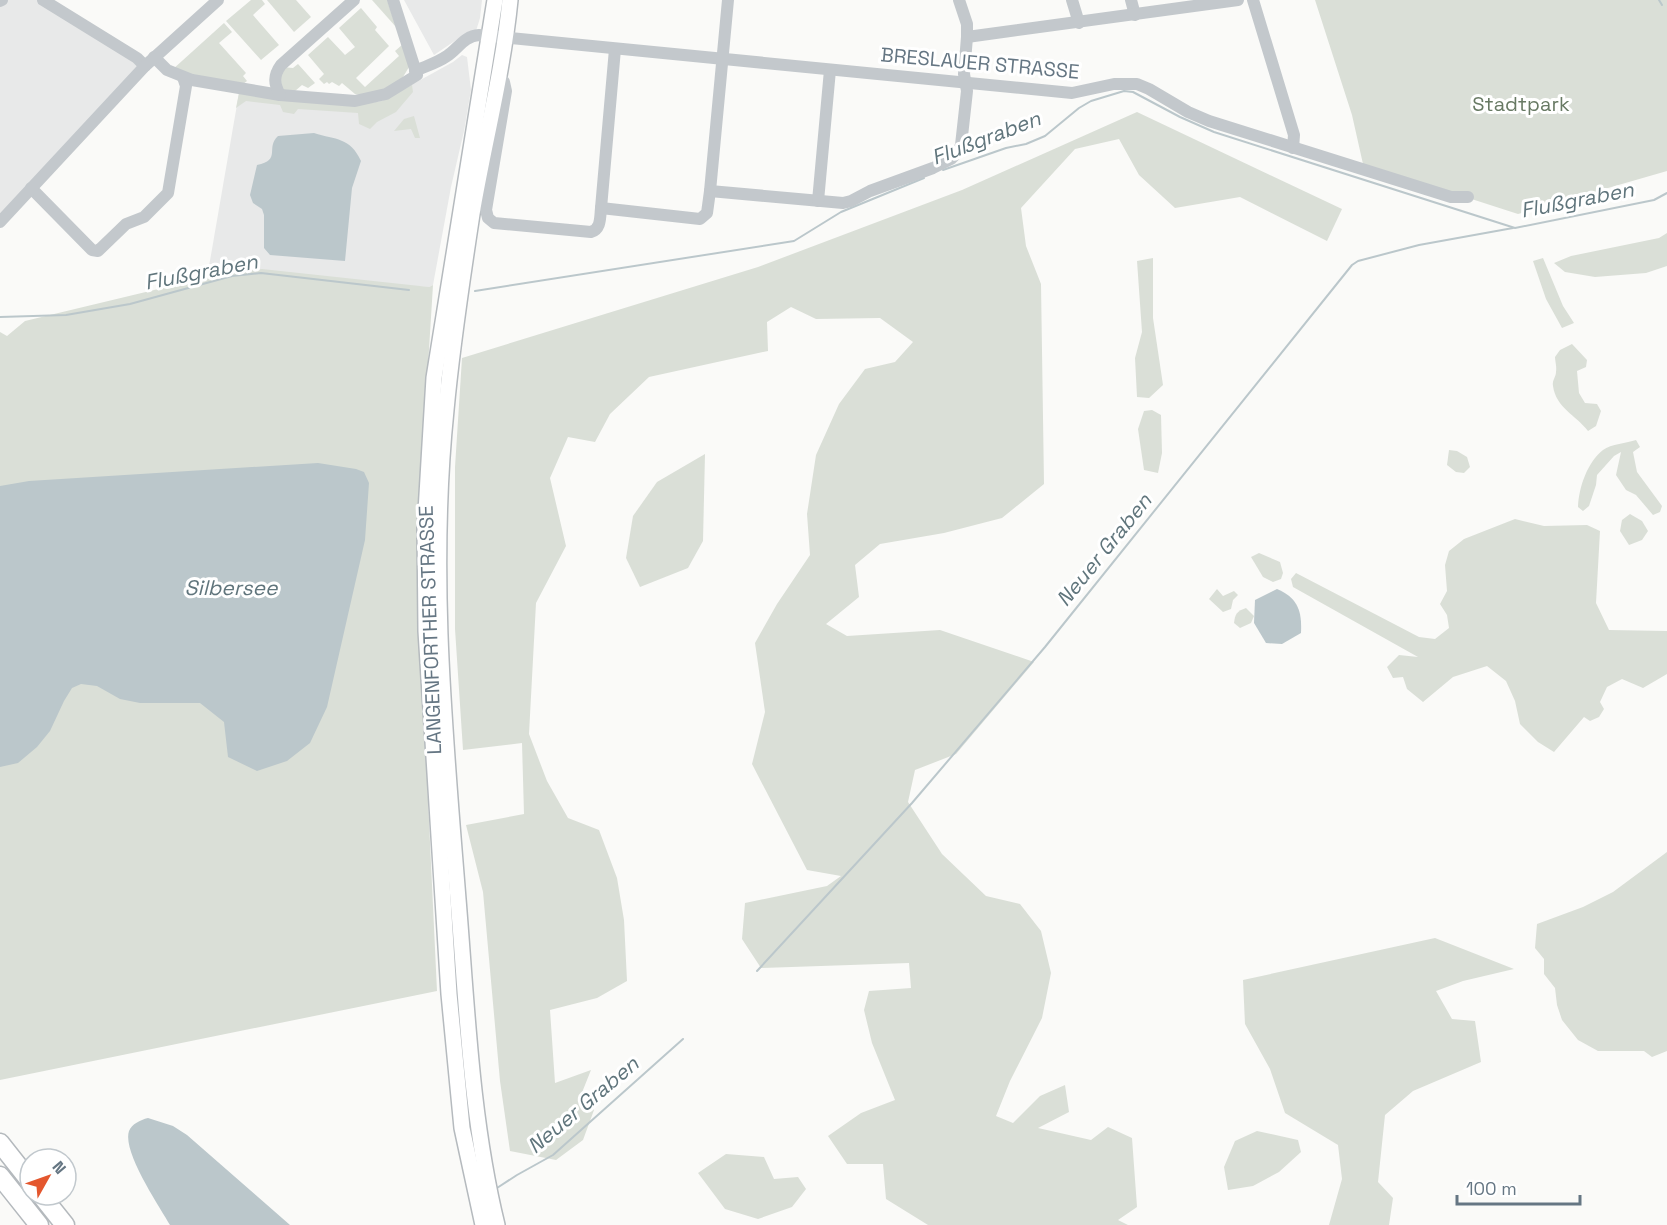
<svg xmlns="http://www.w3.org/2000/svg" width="1667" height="1225" viewBox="0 0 1667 1225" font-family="'Space Grotesk',sans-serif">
  <rect width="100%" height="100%" fill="#fafaf8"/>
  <g fill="#e8e9e9">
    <polygon points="0,0 43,0 145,66 0,222"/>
    <polygon points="404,0 482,0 480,18 476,31 468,32 434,55"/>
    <polygon points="462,55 467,57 471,90 464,131 451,187 433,285 429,287 207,278 239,93 356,105 369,104 382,101 424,78 453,62"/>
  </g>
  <g fill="#dadfd7">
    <polygon points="251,0 262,0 265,4 253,15 279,45 261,60 226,21"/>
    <polygon points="267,0 296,0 311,17 294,32"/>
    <polygon points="372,0 387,0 396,27"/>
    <polygon points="1315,0 1667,0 1667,171 1518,214 1363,164 1352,115"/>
    <polygon points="361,8 377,27 375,30 389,46 356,78 365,87 399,56 395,51 402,45 409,67 400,82 367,97 355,94 342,83 339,86 332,82 329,84 327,82 324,84 319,79 324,74 308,55 328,37 345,55 355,47 339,28"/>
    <polygon points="224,23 232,32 219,43 246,73 243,76 247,81 240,86 172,70"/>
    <polygon points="298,64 315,83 308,88 302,85 295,91 285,91 280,86 282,67 293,68"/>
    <polygon points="412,85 413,92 396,112 377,122 370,129 359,124 358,113 298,109 294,114 283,112 280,105 246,101 236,108 239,93 356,105 382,101"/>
    <polygon points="1137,112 1342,209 1327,241 1240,197 1175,208 1139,175 1119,139 1075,149 1021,208 1026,246 1041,284 1044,484 1002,518 944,533 880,544 855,565 859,597 826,624 847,636 940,630 1034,662 956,754 915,770 908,802 942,854 986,896 1020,904 1041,931 1051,973 1042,1018 1010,1081 996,1116 1013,1123 1040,1096 1065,1085 1069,1112 1038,1128 1091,1140 1108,1127 1132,1138 1137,1207 1118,1220 1128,1225 928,1225 886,1199 883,1164 847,1164 828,1136 861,1113 895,1100 872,1043 864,1010 869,991 911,988 909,963 761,968 742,939 745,903 827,886 841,876 807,870 752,764 765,712 755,643 777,604 810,555 807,514 816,455 839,404 865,369 895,362 913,342 880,318 816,319 791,307 767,322 768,351 649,377 610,414 595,442 568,437 550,478 566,546 536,603 529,734 547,781 568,818 599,830 617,878 624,920 627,981 597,998 550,1010 555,1083 591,1070 581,1095 594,1110 583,1140 556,1160 510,1151 500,1081 483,892 466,825 524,814 522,743 463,750 455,629 455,467 462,358 758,267 962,190"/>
    <polygon points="414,116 420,138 415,138 411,129 394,131 404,119"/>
    <polygon points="1667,233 1667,266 1646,273 1595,277 1565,272 1554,263 1571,256 1659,238"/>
    <polygon points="1153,258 1153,318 1163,385 1149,398 1137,397 1135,358 1142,332 1137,261"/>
    <polygon points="1543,258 1563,306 1574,323 1562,328 1546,299 1533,261"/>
    <polygon points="262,269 429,287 433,285 418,527 420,630 437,991 0,1080 0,332 7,336 25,321 229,272"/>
    <path d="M1572,344l15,16 -1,7 -9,4 2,22 6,10 12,1 4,7 -5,15 -8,5c-12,-16 -32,-23 -35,-45 -1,-6 3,-9 3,-14 1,-5 -1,-11 -1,-15l5,-7z"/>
    <polygon points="1152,410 1161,415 1162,453 1158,473 1144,470 1138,429 1144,411"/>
    <path d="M1636,440l4,7 -7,5 4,20 25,34 -2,6 -7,3 -17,-20 -10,-5 -10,-15 5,-23 -7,4 -17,19 -1,10 -7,21 -6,5 -5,-4c1,-20 9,-44 25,-57 8,-6 24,-7 33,-10z"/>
    <polygon points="1449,450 1457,451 1467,457 1470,467 1464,473 1456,472 1447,465"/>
    <polygon points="705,454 703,541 688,568 640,587 626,558 633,516 657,482"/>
    <polygon points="1630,514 1642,521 1648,531 1642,540 1629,545 1620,531 1622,520"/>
    <polygon points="1515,519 1544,526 1587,525 1600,531 1596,603 1609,630 1667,631 1667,674 1643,688 1622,679 1607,687 1600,702 1604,709 1599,717 1590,721 1584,717 1554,752 1538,742 1520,724 1515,701 1506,681 1487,666 1453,677 1423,702 1407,689 1403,677 1393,678 1387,667 1399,655 1418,657 1293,587 1291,579 1296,573 1419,637 1435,639 1449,628 1447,615 1440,604 1447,591 1445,565 1449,551 1464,539"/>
    <polygon points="1259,553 1280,562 1283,573 1281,579 1273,582 1263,577 1251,557"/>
    <polygon points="1217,589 1223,596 1234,591 1238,595 1233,600 1231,609 1223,612 1209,599"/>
    <path d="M1246,608l8,8 -3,7 -11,5 -6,-5c1,-9 3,-12 12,-15z"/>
    <polygon points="1667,852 1667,1051 1652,1057 1644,1051 1598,1051 1578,1040 1562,1020 1557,1005 1555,988 1544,974 1544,959 1535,948 1537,924 1583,907 1613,892"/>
    <polygon points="1435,938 1514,969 1463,981 1436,991 1452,1019 1475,1021 1481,1062 1413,1091 1385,1115 1378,1182 1393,1198 1389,1225 1329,1225 1342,1179 1338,1145 1285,1113 1270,1069 1245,1024 1243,980"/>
    <polygon points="1257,1131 1298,1140 1301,1152 1279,1172 1253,1186 1228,1190 1224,1167 1235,1141"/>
    <polygon points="726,1154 764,1157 774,1179 798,1177 806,1189 792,1207 758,1219 725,1209 698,1173"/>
  </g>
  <g fill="#bbc7cb">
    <path d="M314,133c22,7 36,4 47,28l-9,27 -7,73 -75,-6 -6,-7v-33l-2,-6 -9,-6 -3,-8 7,-30c25,-5 8,-17 21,-29z"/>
    <polygon points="318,463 356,469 364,472 369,483 365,540 327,707 310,743 287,761 257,771 228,757 224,722 200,703 140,703 120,699 97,686 81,684 72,688 64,701 50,731 37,747 18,763 0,767 0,486 29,481"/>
    <path d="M1277,589c21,9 25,22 24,44l-19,11 -16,-1 -12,-20 1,-23z"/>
    <path d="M148,1118l25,8 14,9 103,90h-120c-10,-18 -48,-73 -41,-94 3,-7 11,-11 19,-13z"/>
  </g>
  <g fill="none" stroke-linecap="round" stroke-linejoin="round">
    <g stroke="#bbc7cb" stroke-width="2">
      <polyline points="1659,0 1662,5"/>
      <polyline points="943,170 1006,148 1026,144 1045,136 1079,108 1091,101 1124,91 1133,92 1180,117 1214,132 1515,228 1654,200 1667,193"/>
      <polyline points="475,291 794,241 841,212 924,178"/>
      <polyline points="0,317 66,315 130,304 232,276 261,273 409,290"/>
      <polyline points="757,971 912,803 1045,647 1352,265 1358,261 1419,245 1513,228"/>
      <polyline points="497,1188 517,1175 553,1155 683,1039"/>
    </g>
    <defs>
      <g id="major">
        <polyline points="483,1225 462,1128 449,994 426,631 425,528 434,378 495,0"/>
        <path d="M497,1225c-26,-106 -30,-217 -39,-326 -13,-163 -29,-325 -12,-489 6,-65 16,-131 26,-196 12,-71 31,-142 38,-214"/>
      </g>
      <g id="highway">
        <polyline points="0,1143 30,1181"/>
        <polyline points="0,1176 39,1225"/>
        <polyline points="41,1195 65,1225"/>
      </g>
    </defs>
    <use href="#major" stroke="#b5babe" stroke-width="18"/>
    <use href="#highway" stroke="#b4b9bd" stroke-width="21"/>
    <g stroke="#c3c8cc" stroke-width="12">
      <polyline points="43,0 137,58 145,66"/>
      <polyline points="1072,0 1079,23"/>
      <polyline points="1131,0 1135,15"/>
      <polyline points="1253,0 1294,135 1293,148"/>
      <polyline points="0,1 2,0"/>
      <polyline points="967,37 1238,0"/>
      <polyline points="154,57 167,70 192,80 280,95 355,101 386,94 417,75 393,0"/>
      <path d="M415,71c11,-5 22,-8 32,-15 11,-7 17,-20 32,-21l593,58 42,-9h23l12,5 39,23 21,9 242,76h17"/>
      <path d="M498,75l6,7 2,9 -20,119 2,8 6,5 97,9c10,-3 9,-14 10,-24l99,11 7,-6 3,-22 18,-191"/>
      <path d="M280,95c-6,-11 -7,-19 1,-30l73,-65"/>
      <polyline points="31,188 92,250 98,251 126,224 144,217 168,193 186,86 183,77"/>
      <polyline points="710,191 843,203 851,201 870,191 933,168 951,159 958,152 961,145 967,91 964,74 967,37 967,24 959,0"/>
      <polyline points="818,201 830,70"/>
      <polyline points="601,208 615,49"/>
      <polyline points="0,222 145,66 218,0"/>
    </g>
    <use href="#major" stroke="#fff" stroke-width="15"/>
    <use href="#highway" stroke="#fff" stroke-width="18"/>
  </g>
  <g text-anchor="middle" stroke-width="6" stroke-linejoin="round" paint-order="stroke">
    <g font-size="20" fill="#657683" stroke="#fff">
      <text transform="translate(980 63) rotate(5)" y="7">BRESLAUER STRASSE</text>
      <text transform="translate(430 630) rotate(-92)" y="7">LANGENFORTHER STRASSE</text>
    </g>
    <g font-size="20" fill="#687a64" stroke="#fff">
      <text x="1521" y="111">Stadtpark</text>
    </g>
    <g font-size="21" font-style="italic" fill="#60757c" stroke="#fff">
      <text transform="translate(986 138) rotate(-21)" y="7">Flußgraben</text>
      <text transform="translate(1577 200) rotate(-11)" y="7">Flußgraben</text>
      <text transform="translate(201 272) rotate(-11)" y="7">Flußgraben</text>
      <text transform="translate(1104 550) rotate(-51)" y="7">Neuer Graben</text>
      <text x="231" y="595">Silbersee</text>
      <text transform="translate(583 1105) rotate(-40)" y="7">Neuer Graben</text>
    </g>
  </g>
  <g transform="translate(48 1177) rotate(50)"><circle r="28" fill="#ffffff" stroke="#c1c8cd" stroke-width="1.5"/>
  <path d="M0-4.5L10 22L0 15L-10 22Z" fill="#e4572e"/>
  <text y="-9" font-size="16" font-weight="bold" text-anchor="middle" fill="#657683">N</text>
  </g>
  <path d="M1457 1195v9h123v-9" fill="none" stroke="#657683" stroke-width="3"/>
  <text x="1466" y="1195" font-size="18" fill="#657683" stroke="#ffffff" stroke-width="4.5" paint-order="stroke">100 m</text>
</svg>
